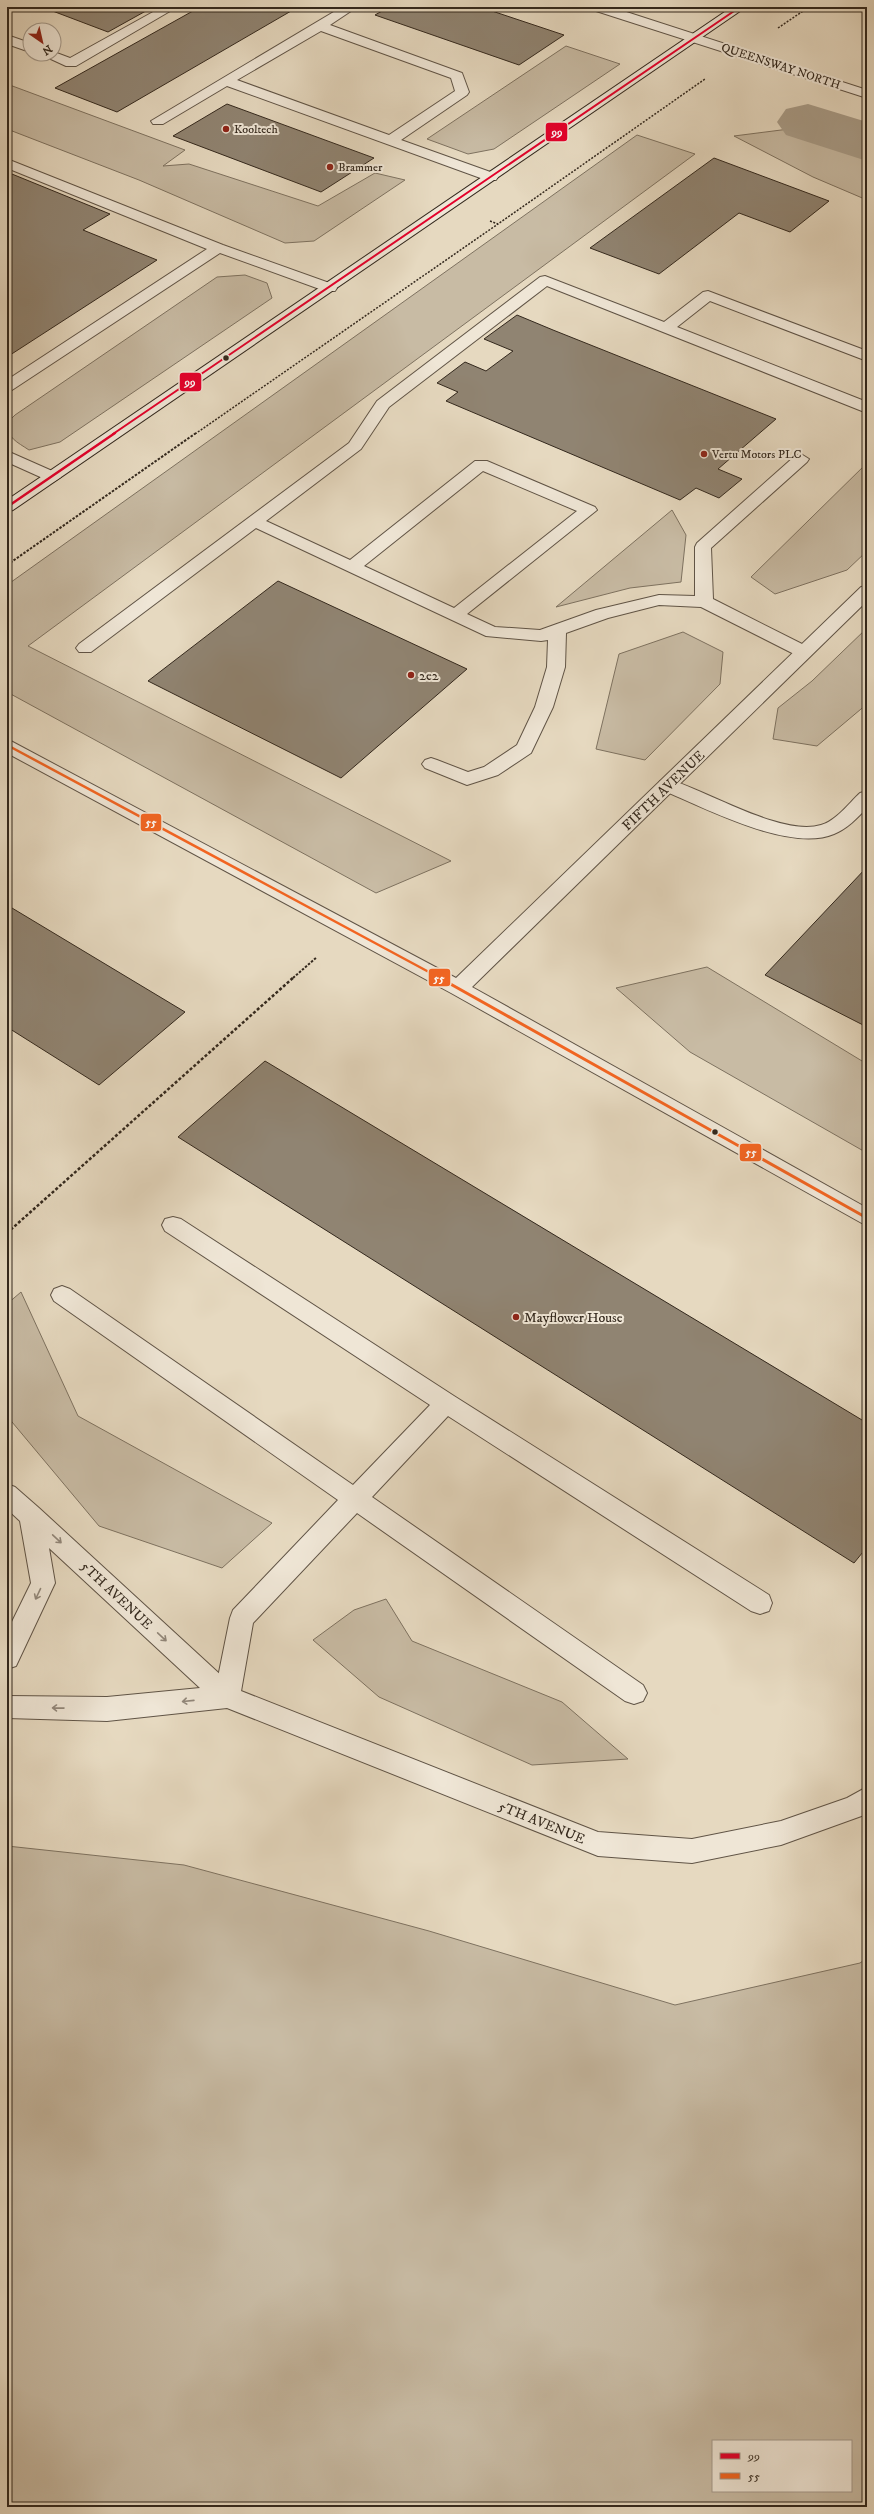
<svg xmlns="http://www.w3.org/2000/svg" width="874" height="2514" viewBox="0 0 874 2514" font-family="'IM FELL DW Pica',serif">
  <rect width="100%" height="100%" fill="#e6d9c0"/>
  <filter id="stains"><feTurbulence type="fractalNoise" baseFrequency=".005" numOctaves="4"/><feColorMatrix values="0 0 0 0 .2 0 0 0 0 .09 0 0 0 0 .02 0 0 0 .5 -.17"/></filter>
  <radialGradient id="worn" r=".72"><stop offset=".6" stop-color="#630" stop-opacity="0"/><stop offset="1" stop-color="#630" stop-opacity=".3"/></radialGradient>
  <g fill="#c8bba4" stroke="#7e7260" fill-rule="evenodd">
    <polygon points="566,46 620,64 494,149 468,154 427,139"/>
    <polygon points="7,84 185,150 163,166 189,164 318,206 375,173 405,180 314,241 285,243 139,180 7,129"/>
    <polygon points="789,129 867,141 867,200 813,177 734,136"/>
    <polygon points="637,135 695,154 28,646 451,861 376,893 7,692 7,585"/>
    <path d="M245,275l22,8 5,15 -212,144 -31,8c-12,-8 -22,-12 -22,-27l8,-8 202,-138z"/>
    <polygon points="867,463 867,551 847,570 775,594 751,577"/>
    <polygon points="672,510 686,535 681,582 630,588 556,607"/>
    <polygon points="867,628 867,704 817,746 773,739 778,708 812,681"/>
    <polygon points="683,632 723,652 720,684 645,760 596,749 619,654"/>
    <polygon points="707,967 867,1064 867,1153 690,1052 616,988"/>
    <polygon points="21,1292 78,1416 272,1523 222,1568 99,1526 7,1416 7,1304"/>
    <polygon points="386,1599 412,1641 562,1702 628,1759 532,1765 379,1697 313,1640 354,1610"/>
    <path d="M7,1846l177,19 245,66 246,74 185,-42 7,-5v549h-860zM713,2441h138v50h-138z"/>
  </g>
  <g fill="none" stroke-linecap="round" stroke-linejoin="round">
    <polygon fill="#a99d89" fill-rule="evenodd" points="808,104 867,122 867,161 786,135 777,122 786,109"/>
  </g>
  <g fill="#908472" stroke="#33281d">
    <polygon points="42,7 153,7 108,32"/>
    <polygon points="200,7 298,7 117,112 55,88"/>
    <polygon points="389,7 480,7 564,35 519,65 375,15"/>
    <polygon points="227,104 374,158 321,192 173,136"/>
    <polygon points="714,158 829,201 790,232 739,213 659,274 590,248"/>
    <polygon points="7,172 110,214 83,230 157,260 7,357"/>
    <polygon points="517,315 553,330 776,419 718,469 742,479 719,498 696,488 680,500 446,401 458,392 437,383 465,362 486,371 513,351 484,339"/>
    <polygon points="278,581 467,669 341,778 148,681"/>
    <polygon points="867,867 867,1027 765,975"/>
    <polygon points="7,905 185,1012 99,1085 7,1027"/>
    <polygon points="265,1061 867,1423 867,1547 854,1563 178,1137"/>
  </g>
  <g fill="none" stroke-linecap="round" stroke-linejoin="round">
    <defs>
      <g id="lane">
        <polygon points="162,7 177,7 76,66 66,66 40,54 54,54 54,52 70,58"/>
        <path d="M342,7h15l-27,18 132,48 7,19 -2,3 -66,45 95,34 2,3 -2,3h-10l-259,-94 -64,38h-10l-2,-3zM321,31l130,47 4,13 -66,44 -152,-55z"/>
        <polygon points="7,35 30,43 30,52 7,44"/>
        <polygon points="7,159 223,245 335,285 337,288 335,291 325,291 220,253 12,390 7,392 7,380 207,249 7,168"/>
        <path d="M545,276l119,46 39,-30 5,-1 159,60v10l-157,-60 -33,26 190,75v11l-320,-127 -158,121 -28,42 -95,72 84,39 125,-99h12l108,46 2,3 -130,104 28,13 45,3 56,-20 63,-15 36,1v-49l2,-4 98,-87 6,-2 8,5 -2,3 -96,86 2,51 97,49 3,4 -3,4h-12l-97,-49 -42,-2 -51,13 -42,15 -1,34 -12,40 -22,46 -33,22 -31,10 -42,-17 -3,-4 3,-4 6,-2 6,2 31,12 16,-5 33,-22 18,-38 12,-40 1,-27 -7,1 -55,-5 -230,-108 -165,124h-12l-3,-4 3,-4 270,-201 28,-42 163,-124zM483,471l94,40 -123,97 -90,-42z"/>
        <polygon points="7,451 59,474 61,477 53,482 47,480 7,462"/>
        <path d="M667,779c40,11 114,58 154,46 15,-4 28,-22 39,-32l7,-2v17c-10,10 -20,21 -33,26 -45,19 -131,-27 -174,-45l-2,-4 2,-4z"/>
        <polygon points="173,1217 181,1219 454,1396 769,1595 772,1603 769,1611 760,1614 751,1611 448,1416 372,1497 643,1685 647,1693 643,1701 634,1704 625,1701 357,1513 253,1623 240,1697 236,1705 227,1708 218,1705 214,1697 230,1618 233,1610 338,1500 54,1301 51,1295 54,1289 62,1286 70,1289 353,1485 430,1405 165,1231 162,1225 165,1219"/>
      </g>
      <g id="street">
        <polygon points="592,7 611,7 867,90 867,98 593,10"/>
        <polygon points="867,586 867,601 472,987 867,1208 867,1226 451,993 7,753 7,739 456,978 861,587"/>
        <polygon points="7,1484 15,1487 39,1508 236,1689 598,1832 692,1839 781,1821 847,1798 867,1787 867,1814 781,1845 692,1863 598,1856 227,1708 107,1721 7,1718 7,1696 107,1697 200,1688 49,1548 55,1583 16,1666 7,1669 7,1632 31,1583 20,1521 7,1509"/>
      </g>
      <polygon id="secondary" points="732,7 746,7 13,510 7,512 7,500"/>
    </defs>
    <use href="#lane" stroke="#605446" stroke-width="2"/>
    <use href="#street" stroke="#605446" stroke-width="2"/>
    <use href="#secondary" stroke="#33281d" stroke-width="2"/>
    <g stroke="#33281d" stroke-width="1.5" stroke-dasharray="2 1.5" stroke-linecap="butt">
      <polyline points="778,28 809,7"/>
      <polyline points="490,221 498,224 705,79"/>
      <polyline points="195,434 498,224"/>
    </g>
    <g stroke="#33281d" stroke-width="2" stroke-dasharray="2.5 1.5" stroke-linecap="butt">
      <polyline points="7,565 196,433"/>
      <polyline points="293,978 317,957"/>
    </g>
    <polyline stroke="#33281d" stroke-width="2.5" stroke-dasharray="3 2" stroke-linecap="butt" points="7,1233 294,977"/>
    <use href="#lane" fill="#efe6d6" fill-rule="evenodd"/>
    <use href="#street" fill="#efe6d6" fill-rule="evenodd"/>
    <use href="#secondary" fill="#efe6d6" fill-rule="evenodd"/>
    <defs>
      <polyline id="bus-1-far1" points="113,434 740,7"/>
      <polyline id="bus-1" points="7,507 115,433"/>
      <polyline id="bus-2-far1" points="7,745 440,978"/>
      <polyline id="bus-2" points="438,977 867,1218"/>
    </defs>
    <use href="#bus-1-far1" stroke="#efe6d6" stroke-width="4"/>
    <use href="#bus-1" stroke="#efe6d6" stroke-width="5"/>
    <use href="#bus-2-far1" stroke="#efe6d6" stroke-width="5"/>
    <use href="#bus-2" stroke="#efe6d6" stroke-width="6"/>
    <use href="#bus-1-far1" stroke="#e4002b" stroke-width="2"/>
    <use href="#bus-1" stroke="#e4002b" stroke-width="2.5"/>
    <use href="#bus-2-far1" stroke="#f26522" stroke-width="2.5"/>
    <use href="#bus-2" stroke="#f26522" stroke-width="3"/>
  </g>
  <defs><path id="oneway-shaft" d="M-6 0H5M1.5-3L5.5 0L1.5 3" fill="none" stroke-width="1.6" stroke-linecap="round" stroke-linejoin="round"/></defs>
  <g stroke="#91877a">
    <use href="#oneway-shaft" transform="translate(57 1539) rotate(43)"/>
    <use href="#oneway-shaft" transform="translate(38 1594) rotate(115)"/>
    <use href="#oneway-shaft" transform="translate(162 1637) rotate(43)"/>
    <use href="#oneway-shaft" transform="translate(188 1701) rotate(174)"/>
    <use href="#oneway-shaft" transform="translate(58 1708) rotate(-179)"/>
  </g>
  <g fill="#8f2418" stroke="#efe6d6" stroke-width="1.5">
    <circle cx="226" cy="129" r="4"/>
    <circle cx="330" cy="167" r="4"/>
    <circle cx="704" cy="454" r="4"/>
    <circle cx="411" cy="675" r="4"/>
    <circle cx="516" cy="1317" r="4"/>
  </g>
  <g fill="#33281d" stroke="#efe6d6" stroke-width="1.5">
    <circle cx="226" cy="358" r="3.5"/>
    <circle cx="715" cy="1132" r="3.5"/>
  </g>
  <g text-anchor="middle" stroke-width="4" stroke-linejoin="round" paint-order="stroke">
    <g font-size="12" fill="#33281d" stroke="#efe6d6">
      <text transform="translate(781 66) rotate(18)" y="4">QUEENSWAY NORTH</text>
    </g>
    <g font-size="12" fill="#33281d" stroke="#efe6d6" text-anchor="start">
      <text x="234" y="133">Kooltech</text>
      <text x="338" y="171">Brammer</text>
      <text x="712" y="458">Vertu Motors PLC</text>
    </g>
    <g font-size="14" fill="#33281d" stroke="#efe6d6" text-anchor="start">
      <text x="419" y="680">2e2</text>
      <text x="524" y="1322">Mayflower House</text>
    </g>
    <g font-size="14" fill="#33281d" stroke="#efe6d6">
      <text transform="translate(663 790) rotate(-44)" y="5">FIFTH AVENUE</text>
      <text transform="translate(117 1595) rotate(43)" y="5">5TH AVENUE</text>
      <text transform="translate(542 1822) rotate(22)" y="5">5TH AVENUE</text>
    </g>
  </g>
  <g stroke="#efe6d6" stroke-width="1.5">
    <rect x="545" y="122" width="23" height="20" rx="4" fill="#e4002b"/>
    <rect x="179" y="372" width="23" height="20" rx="4" fill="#e4002b"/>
    <rect x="140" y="813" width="22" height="19" rx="4" fill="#f26522"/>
    <rect x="428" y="968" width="23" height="19" rx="4" fill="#f26522"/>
    <rect x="739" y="1143" width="23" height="19" rx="4" fill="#f26522"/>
  </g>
  <g font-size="11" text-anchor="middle" font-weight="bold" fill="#fff">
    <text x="557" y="136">99</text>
    <text x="190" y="386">99</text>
    <text x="151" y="826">55</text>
    <text x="439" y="982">55</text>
    <text x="751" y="1156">55</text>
  </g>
  <rect width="874" height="2514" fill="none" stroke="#e6d9c0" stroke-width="24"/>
  <rect x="8" y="8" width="858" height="2498" fill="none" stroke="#33281d" stroke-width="2"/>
  <rect x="12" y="12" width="850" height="2490" fill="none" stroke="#33281d"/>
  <rect x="712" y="2440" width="140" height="52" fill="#efe6d6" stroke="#a49a8c"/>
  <rect x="720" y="2453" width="20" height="6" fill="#e4002b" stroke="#a49a8c"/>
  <text x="748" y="2460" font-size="12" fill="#33281d">99</text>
  <rect x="720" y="2473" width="20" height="6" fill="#f26522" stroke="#a49a8c"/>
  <text x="748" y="2480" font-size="12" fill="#33281d">55</text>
  <g transform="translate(42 42) rotate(146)"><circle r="19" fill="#efe6d6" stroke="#a49a8c"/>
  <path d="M0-3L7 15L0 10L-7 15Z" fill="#8f2418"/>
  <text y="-6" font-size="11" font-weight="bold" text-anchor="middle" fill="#33281d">N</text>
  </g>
  <rect width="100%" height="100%" filter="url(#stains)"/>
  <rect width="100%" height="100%" fill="url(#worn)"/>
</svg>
